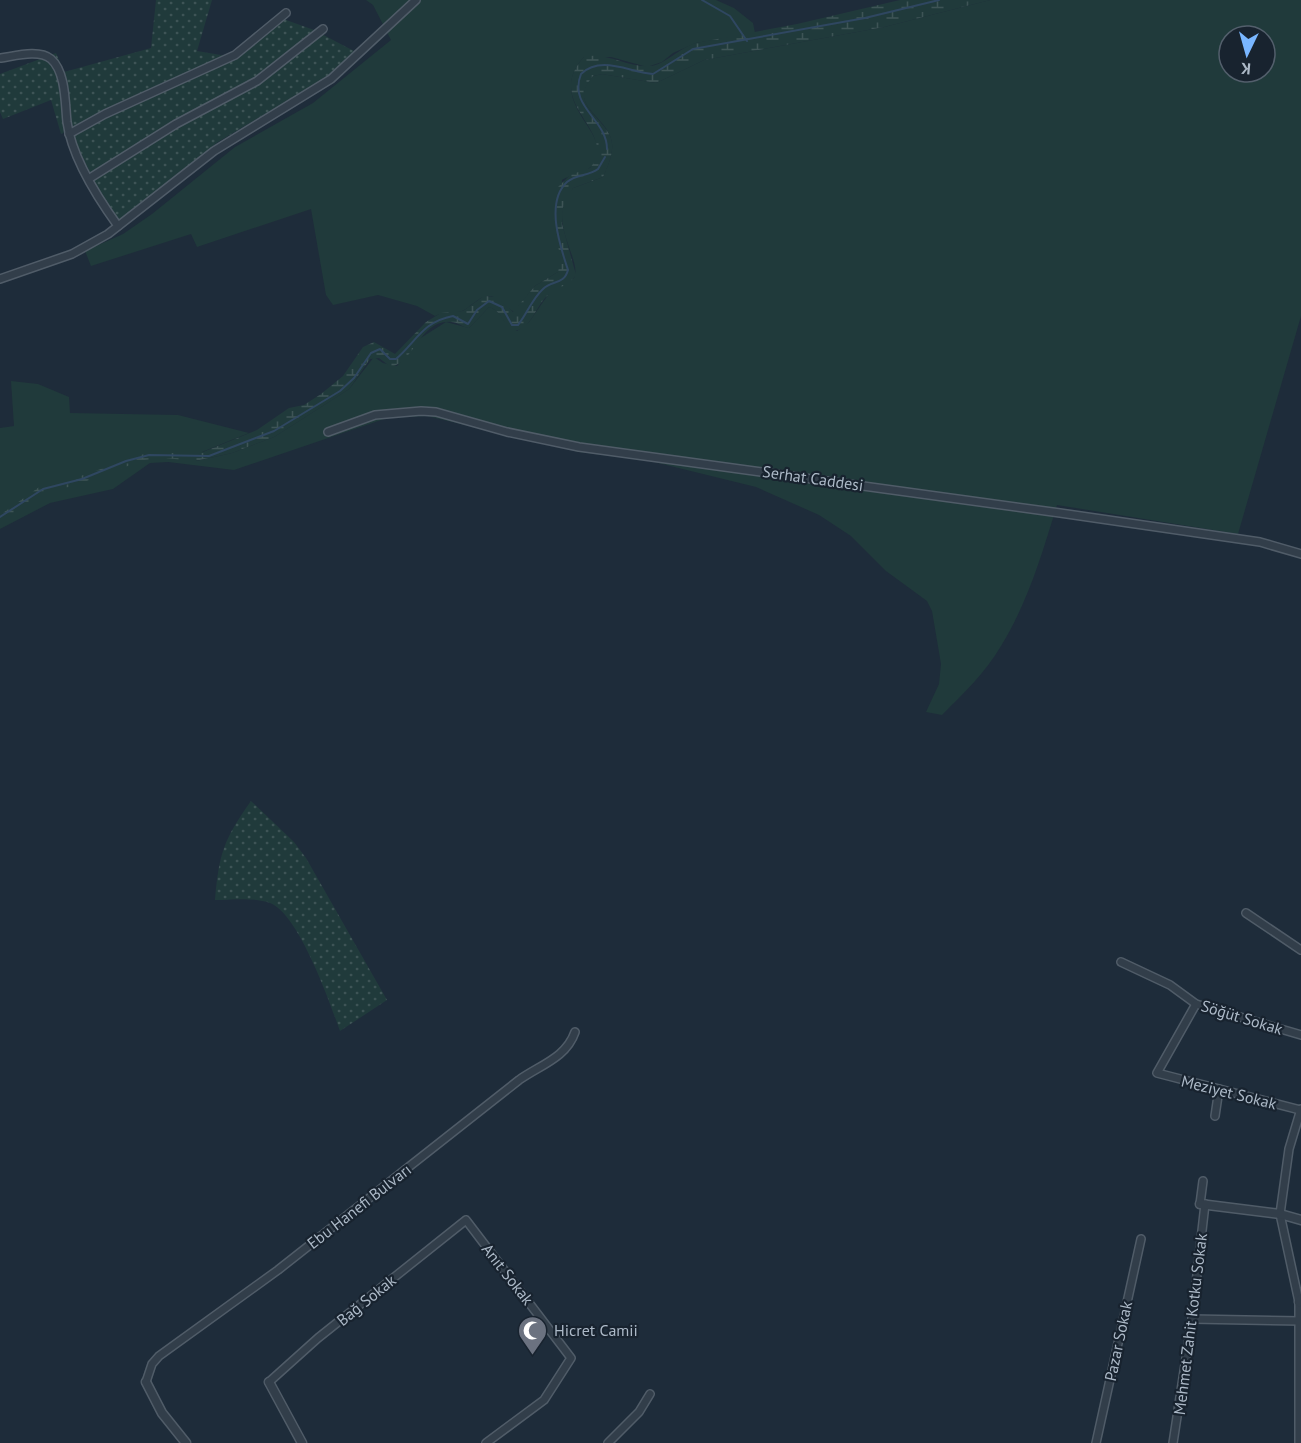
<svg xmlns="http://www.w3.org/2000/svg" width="1301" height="1443" viewBox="0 0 1301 1443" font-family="'PT Sans',sans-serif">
  <defs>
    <pattern id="wetland-marsh" width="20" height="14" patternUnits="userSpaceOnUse" patternTransform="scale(1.5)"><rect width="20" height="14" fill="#203a3b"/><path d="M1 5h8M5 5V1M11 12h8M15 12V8" fill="none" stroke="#3e5456"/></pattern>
    <pattern id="garden-dots" width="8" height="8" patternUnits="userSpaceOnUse" patternTransform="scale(1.5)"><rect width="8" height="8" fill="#203a3b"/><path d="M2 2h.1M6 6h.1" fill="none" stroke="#3e5456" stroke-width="1.8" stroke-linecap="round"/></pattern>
  </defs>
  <rect width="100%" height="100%" fill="#1e2c3a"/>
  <g fill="#203a3b" fill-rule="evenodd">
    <path d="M366,0h350l18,8 19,15 2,10 -59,10 -23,10 -11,9 -15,5 -36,-10h-27c-43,47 37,80 8,109 -7,7 -21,8 -30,14l-1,85 -3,7 -23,14 -21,26c-16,-10 -20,-25 -40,-9 -4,2 -8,7 -12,8 -10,3 -17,0 -27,5l-18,-10 -39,-11 -45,10 -7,-10 -15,-86 -114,38 -6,-13 -100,32 -6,-15 38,-17 29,-20 83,-67 78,-44 78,-63 -18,-35z"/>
    <path d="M990,0h311v316l-63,218 -181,-29c-15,49 -29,97 -56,141 -15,26 -38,48 -59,69l-16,-3 13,-28 2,-20 -9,-53 -5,-10 -41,-30 -35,-35 -32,-21 -63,-28 -106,-26 -71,-9 -152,-36 -40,2 -153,52 -66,-8 -18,1 -37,26 -63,14 -50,26v-101l14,-2 -3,-45 27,3 31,13 1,16 108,2 71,18 -52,21 -1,7 36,-8 42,-16 75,-48 25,-32 9,6 14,3 22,-27 27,-17 23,6 20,-21c15,5 12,17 28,24l12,-9 21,-30 24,-14c9,-19 -30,-57 -1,-90l30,-11c5,-12 13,-27 7,-41 -9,-23 -42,-32 -17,-60l9,-2 54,9 48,-23 180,-33zM1229,36h36v36h-36z"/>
  </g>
  <path fill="url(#wetland-marsh)" d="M900,0h90l-106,27 -180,33 -48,23 -54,-9 -9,2c-24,28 7,38 17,60 6,13 -2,30 -7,41l-30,11 -10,19 -1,17 14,51c-7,11 -22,13 -31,23 -10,11 -15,32 -32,33 -10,-7 -12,-21 -24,-24l-20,21c-7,-1 -11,-6 -18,-6 -31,-3 -36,40 -60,45l-12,-9 -9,1 -21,30 -75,48 -42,16 -37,8 -30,-3 -21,2 -71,26 -24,5 -49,30v-6l42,-30 30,-6 72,-25 59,-2 54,-22 32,-22 15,-3 17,-11 22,-18 20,-29 11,-5 21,12 31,-32 15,-9 22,-2 21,-15 13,1 16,15 22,-26 23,-14 3,-13 -8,-34 5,-38 12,-12 20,-7c31,-36 -49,-64 -6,-111 23,-6 43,11 66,9 15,-1 29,-18 46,-23l101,-19z"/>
  <g fill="url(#garden-dots)">
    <polygon points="156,0 212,0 197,51 227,56 275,16 314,30 354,51 335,72 218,142 118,221 94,181 70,130 61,134 51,100 3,119 0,112 0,74 56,53 64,72 151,48"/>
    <path d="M251,801l43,41 12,16 81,142 -47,31c-10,-28 -41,-117 -70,-128 -15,-6 -39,-3 -55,-3 4,-47 9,-61 36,-99z"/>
  </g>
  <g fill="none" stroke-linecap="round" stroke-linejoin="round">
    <g stroke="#2f4761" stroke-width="2">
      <polyline points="702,0 730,16 747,41"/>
      <path d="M607,149c0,-30 -39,-42 -26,-75 20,-19 48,-2 72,0l40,-25 172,-31 74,-18"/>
      <path d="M0,517l43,-28 39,-10 44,-18 23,-6 60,1 65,-25 66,-40 14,-13 17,-25 9,-4 10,10h6c21,-18 26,-37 57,-43l15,8 9,-14 12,-9 13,6 10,18h6c9,-11 14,-26 25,-36 9,-9 21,-4 25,-19 -8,-24 -23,-68 -1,-88 9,-8 22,-6 31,-13l7,-12"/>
    </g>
    <defs>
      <g id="minor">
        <path d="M1,58c14,-2 38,-9 50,1 15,13 14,45 16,63 5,36 30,75 51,104"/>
        <polyline points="69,134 105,114 235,55 286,13"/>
        <polyline points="90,178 176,124 257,81 323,29"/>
        <polyline points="0,279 72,254 108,234 214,151 331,79 416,0"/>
        <polyline points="328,432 375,415 421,411 436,412 507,432 579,447 1060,513 1260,542 1301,554"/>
        <polyline points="1246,913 1301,950"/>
        <polyline points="1121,962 1170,985 1196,1004 1301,1035"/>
        <polyline points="1196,1004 1157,1073 1300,1110"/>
        <polyline points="1215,1116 1219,1089"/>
        <polyline points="1200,1204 1203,1181"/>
        <polyline points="1192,1319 1301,1321"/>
        <path d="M146,1382l6,-18 7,-8 119,-86 241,-190c21,-15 47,-22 56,-48"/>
        <polyline points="269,1382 318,1338 466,1220 571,1358 544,1400 486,1443"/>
        <polyline points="608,1443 639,1412 650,1394"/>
        <polyline points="1096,1443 1141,1239"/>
        <polyline points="1173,1443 1192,1319 1205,1204"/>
        <polyline points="1299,1443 1299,1302 1280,1214 1289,1149 1301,1109"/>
      </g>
      <g id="tertiary">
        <polyline points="1200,1204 1280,1214 1301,1220"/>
        <polyline points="1299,1302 1301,1299"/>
        <polyline points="146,1382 162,1413 186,1443"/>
        <polyline points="269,1382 302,1443"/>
      </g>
    </defs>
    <use href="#minor" stroke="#505c68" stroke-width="10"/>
    <use href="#tertiary" stroke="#505c68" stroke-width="11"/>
    <use href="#minor" stroke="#323e4a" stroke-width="7"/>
    <use href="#tertiary" stroke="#323e4a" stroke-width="8"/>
  </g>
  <defs>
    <symbol id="mosque-pin" viewBox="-11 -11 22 30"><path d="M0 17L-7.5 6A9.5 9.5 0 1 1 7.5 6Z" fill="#6b7280" stroke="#18232f"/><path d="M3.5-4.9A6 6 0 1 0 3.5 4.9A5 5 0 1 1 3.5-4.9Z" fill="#fff"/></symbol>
  </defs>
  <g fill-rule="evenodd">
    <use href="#mosque-pin" x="516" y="1314" width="33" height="45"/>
  </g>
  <g text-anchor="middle" stroke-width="4.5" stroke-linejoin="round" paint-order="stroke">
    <g font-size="16" fill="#acb9c7" stroke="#18232f">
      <text transform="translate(813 478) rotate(8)" y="6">Serhat Caddesi</text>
      <text transform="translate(1242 1017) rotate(17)" y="6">Söğüt Sokak</text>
      <text transform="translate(1229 1092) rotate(14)" y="6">Meziyet Sokak</text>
      <text transform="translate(359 1206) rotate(-38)" y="6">Ebu Hanefi Bulvarı</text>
      <text transform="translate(508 1274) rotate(52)" y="6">Anıt Sokak</text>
      <text transform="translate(366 1300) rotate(-39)" y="6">Bağ Sokak</text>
      <text transform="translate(1190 1324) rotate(-83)" y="6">Mehmet Zahit Kotku Sokak</text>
      <text transform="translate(1118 1341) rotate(-78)" y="6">Pazar Sokak</text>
    </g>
    <g font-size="16" fill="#acb9c7" stroke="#18232f" text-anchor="start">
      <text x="554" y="1336">Hicret Camii</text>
    </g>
  </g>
  <g transform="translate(1247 54) rotate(185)"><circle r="28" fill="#18232f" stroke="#535f6c" stroke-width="1.5"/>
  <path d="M0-4.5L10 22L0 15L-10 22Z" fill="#79b6ff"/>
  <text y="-9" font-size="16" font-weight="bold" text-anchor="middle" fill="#acb9c7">K</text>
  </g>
</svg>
